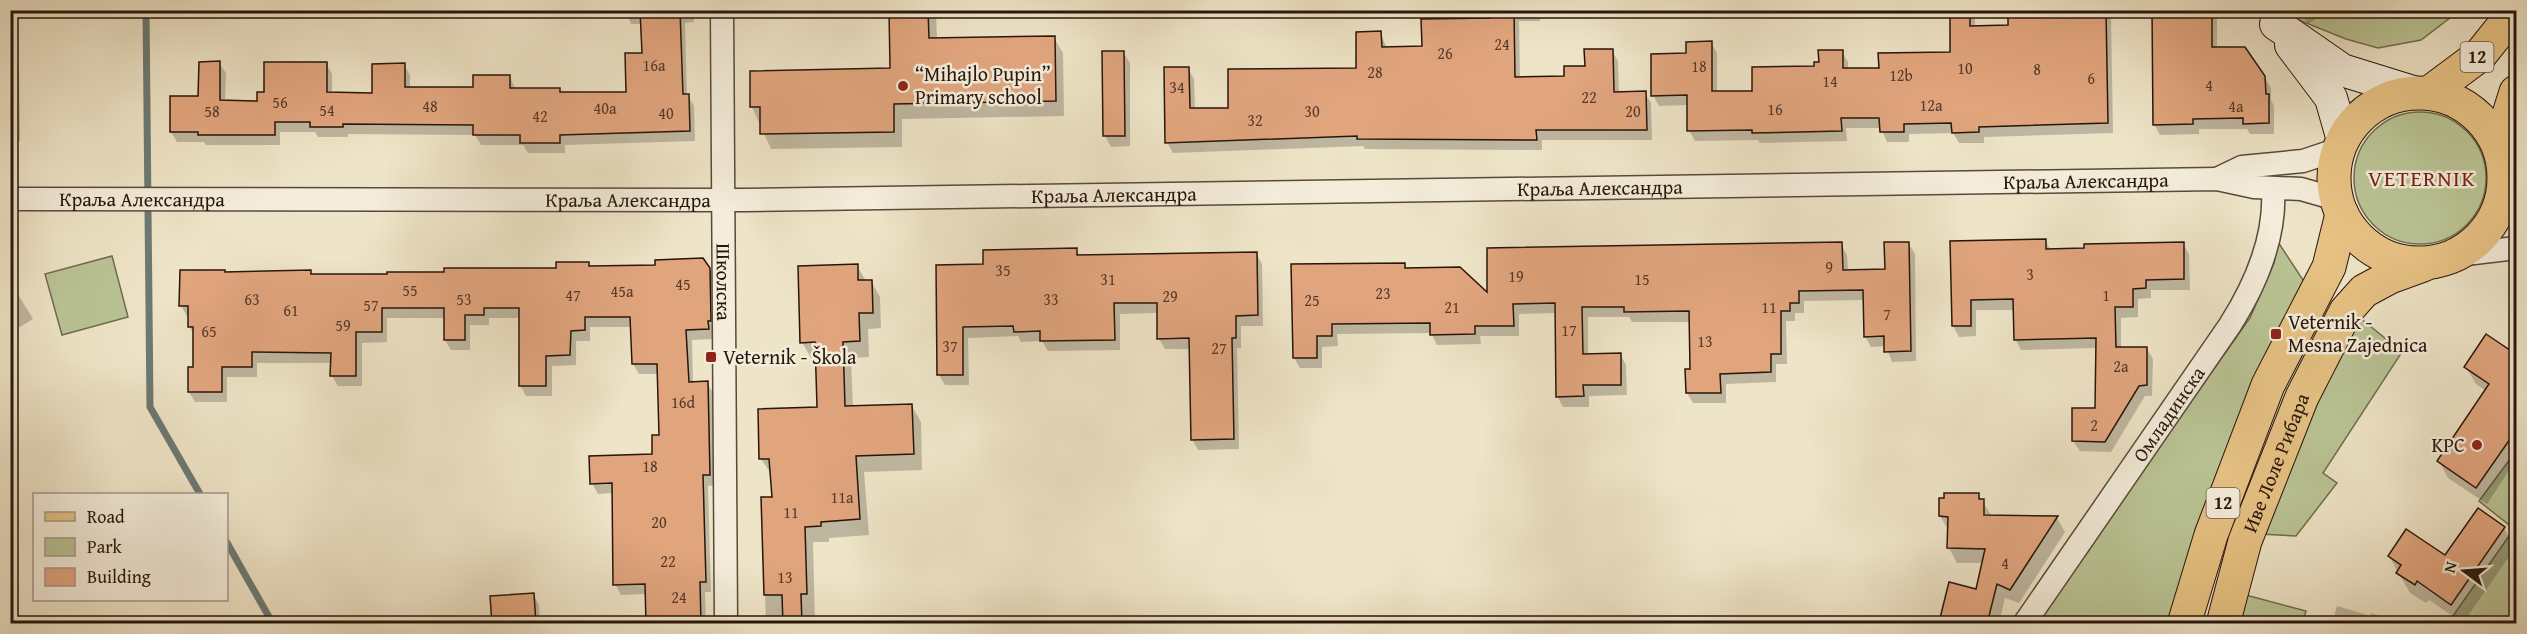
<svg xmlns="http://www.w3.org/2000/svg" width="2527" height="634" viewBox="0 0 2527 634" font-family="'Gentium Book Plus',serif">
  <rect width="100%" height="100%" fill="#eee4c7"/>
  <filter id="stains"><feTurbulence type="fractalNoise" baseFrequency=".00333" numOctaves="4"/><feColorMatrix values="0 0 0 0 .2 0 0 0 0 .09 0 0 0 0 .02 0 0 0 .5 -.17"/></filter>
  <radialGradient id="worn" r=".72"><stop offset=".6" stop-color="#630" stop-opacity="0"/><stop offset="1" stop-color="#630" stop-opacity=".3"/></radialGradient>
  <g fill="#bac495" stroke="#716c50" stroke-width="1.5">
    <polygon points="2311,11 2459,11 2421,40 2378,48 2346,39 2296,19"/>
    <circle cx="2420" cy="178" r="66"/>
    <polygon points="2278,242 2307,286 2171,623 2034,624 2250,318 2274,263"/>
    <polygon points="112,256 128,317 62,335 45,274"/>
    <polygon points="2359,317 2402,352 2323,473 2337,483 2296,536 2260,534 2298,437"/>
    <polygon points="2516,451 2516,623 2448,623 2514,529 2479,501"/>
    <polygon points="2242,594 2306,611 2303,623 2234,624"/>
  </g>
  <g fill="#0003">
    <polygon points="625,10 693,10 694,22 685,23 687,95 694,106 695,141 565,145 565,153 528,153 523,145 481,145 475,135 348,134 348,137 318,137 315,132 280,132 280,145 206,145 204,142 177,142 171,132 200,97 219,63 226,73 225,102 259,102 265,94 326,63 332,74 332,94 373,94 404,65 410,75 410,88 475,88 510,77 516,90 559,90 561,94 628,94 643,54 642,24 631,24"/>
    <polygon points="891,10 936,10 937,40 1054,38 1063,53 1064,116 902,119 902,147 771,149 752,107 892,70"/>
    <polygon points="1491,10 1540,10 1540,21 1519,21 1520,79 1566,78 1612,51 1618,61 1619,93 1645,93 1651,103 1652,140 1542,140 1542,150 1365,149 1363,146 1173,153 1167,142 1188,68 1194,79 1195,109 1230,109 1358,69 1380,33 1387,48 1423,48 1491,20"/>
    <polygon points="1951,10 1975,10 1975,27 2010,26 2010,10 2109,10 2111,14 2113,133 1984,137 1984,143 1959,143 1953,133 1909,134 1909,142 1887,142 1881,128 1846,128 1847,141 1760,143 1758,140 1695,141 1689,130 1688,105 1659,106 1653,95 1688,55 1711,43 1717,53 1717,93 1753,92 1815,67 1842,52 1848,62 1848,69 1880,70 1952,53"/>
    <polygon points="2154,10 2217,10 2217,49 2264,76 2271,88 2271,100 2274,106 2274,134 2250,134 2247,129 2199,129 2199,134 2160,135 2154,124"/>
    <polygon points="2299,10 2330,10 2308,24"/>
    <polygon points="10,27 12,56 19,68 20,141 10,141"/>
    <polygon points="1104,52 1123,52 1130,63 1130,146 1111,147 1105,136"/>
    <polygon points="2045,241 2051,250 2183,244 2189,254 2190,290 2151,290 2151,298 2138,299 2138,317 2121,318 2121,348 2147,349 2153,359 2152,396 2145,396 2111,452 2080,451 2073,441 2096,410 2097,348 2021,350 2015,339 2015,310 1976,310 1976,336 1959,337 1953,326 1952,242"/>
    <polygon points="1908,243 1915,254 1916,361 1892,362 1886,346 1871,347 1865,336 1865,300 1804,301 1804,313 1795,313 1795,321 1786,321 1787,364 1776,364 1776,382 1726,384 1726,403 1693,403 1687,393 1691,370 1691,322 1632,322 1629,317 1588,317 1588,355 1620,354 1626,365 1627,395 1589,396 1589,407 1563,407 1557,396 1556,313 1519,314 1519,336 1480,336 1481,344 1437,345 1431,333 1337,334 1338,346 1322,347 1322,368 1300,368 1294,358 1293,266 1404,265 1407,270 1489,295 1841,244 1847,255 1848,271 1886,271"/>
    <polygon points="1076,249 1080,256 1256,253 1262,264 1263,326 1241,326 1241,348 1237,348 1239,449 1198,450 1192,439 1191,349 1165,349 1159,339 1158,313 1120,314 1120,350 1048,351 1042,341 1021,342 1018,336 968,338 969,385 945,385 939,375 984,265"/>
    <polygon points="588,263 590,267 709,269 715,280 714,339 692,340 693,383 707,383 713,393 715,485 708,486 711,592 705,592 706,624 648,624 647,594 621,595 615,584 614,493 598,494 592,483 654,455 661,436 659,374 639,374 633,364 632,327 590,327 590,341 576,341 576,365 552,366 552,396 526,396 520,385 520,318 489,318 489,325 470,325 470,350 451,350 445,340 445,318 387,318 387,342 362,343 362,386 338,386 332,376 332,363 257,363 257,377 227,377 227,402 195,402 189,392 194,368 194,335 189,326 189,316 187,316 181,306 225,274 310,272 312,276 389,276 558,270"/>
    <polygon points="857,266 866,281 871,281 880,297 881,328 868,329 869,357 851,358 853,408 912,406 921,422 922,470 864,472 869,535 829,538 829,542 813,542 815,624 766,624 762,499 773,499 772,475 761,459 819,409 817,358 811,358 802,342"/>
    <polygon points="10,281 33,319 10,333"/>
    <polygon points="2516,357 2516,460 2487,504 2448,478 2439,461 2486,391 2476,384 2466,367"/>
    <polygon points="1978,494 1991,515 2057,518 2065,532 2019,603 2005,598 1999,624 1945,624 1942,618 1977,590 1984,563 1957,563 1949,548 1949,531 1940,516"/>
    <polygon points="2504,528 2515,548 2463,623 2429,600 2426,603 2410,593 2389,556 2446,557"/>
    <polygon points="533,594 539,605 540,624 493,624"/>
    <polygon points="2337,606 2371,616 2371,613 2408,624 2332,624"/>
    <polygon points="1473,616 1478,624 1415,624 1415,618"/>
  </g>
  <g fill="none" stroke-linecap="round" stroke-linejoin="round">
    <g stroke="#6c7a73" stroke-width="7">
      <polyline points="146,10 150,407 200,494"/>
      <polyline points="226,541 273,624"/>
    </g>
  </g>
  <g fill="#e1a57e" stroke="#28150b" stroke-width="1.5">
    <polygon points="640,10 680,10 683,94 689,94 690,131 560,135 560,143 520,143 520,135 473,135 473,125 343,124 343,127 310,127 310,122 275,122 275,135 198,135 198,132 170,132 170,96 198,96 199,62 220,61 220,100 257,101 257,92 264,92 264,62 327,62 327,92 372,93 372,64 405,63 405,87 473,87 473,75 510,75 510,88 560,88 560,92 626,92 625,53 642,53"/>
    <polygon points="889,10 928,10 929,38 1055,36 1056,101 894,104 894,132 760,134 760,107 750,107 750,71 890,68"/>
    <polygon points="1490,10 1514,10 1515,77 1564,76 1564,66 1585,66 1584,49 1613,49 1614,92 1646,91 1647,130 1536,130 1537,140 1357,139 1357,136 1165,143 1164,67 1189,67 1190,108 1228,108 1228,69 1356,68 1356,32 1381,31 1382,47 1422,46 1421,19 1490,18"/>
    <polygon points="1950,10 1970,10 1970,26 2008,25 2008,10 2106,10 2108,123 1979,127 1979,132 1952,133 1951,123 1904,124 1904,132 1880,132 1879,118 1841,118 1842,131 1752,133 1752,130 1687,131 1687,95 1651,96 1651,54 1686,53 1686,42 1712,41 1712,91 1752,91 1752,67 1814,66 1814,62 1819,62 1818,50 1843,50 1843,68 1879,68 1878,53 1950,52"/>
    <polygon points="2152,10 2212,10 2212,47 2245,47 2265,76 2266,94 2269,94 2269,123 2243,124 2243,118 2193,119 2193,124 2153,125"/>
    <polygon points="1102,51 1124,51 1125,136 1103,136"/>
    <polygon points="2046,239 2046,249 2084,248 2084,244 2184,242 2184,279 2146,280 2146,288 2133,289 2133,307 2115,307 2116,347 2147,347 2147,385 2139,386 2105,442 2072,441 2072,408 2095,408 2096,338 2014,340 2013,299 1971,300 1971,326 1952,326 1950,241"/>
    <polygon points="1842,242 1843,270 1885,269 1884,242 1909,242 1911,351 1884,352 1884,336 1864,337 1863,290 1799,291 1799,303 1790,303 1790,311 1781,311 1781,354 1771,354 1771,372 1720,374 1721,393 1686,393 1685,369 1690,369 1689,311 1624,312 1624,307 1582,307 1583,354 1621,353 1621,385 1583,385 1584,396 1556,397 1555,303 1513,304 1514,326 1475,326 1475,334 1430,335 1430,323 1332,324 1332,336 1317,336 1317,358 1293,358 1291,264 1405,263 1405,268 1460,267 1487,292 1487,248"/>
    <polygon points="1077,248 1077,255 1257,252 1258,315 1236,316 1236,338 1232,338 1234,439 1191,440 1189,338 1157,339 1157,303 1114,303 1115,340 1040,341 1040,331 1014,332 1013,326 963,327 963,375 937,375 936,265 983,264 983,250"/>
    <polygon points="703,258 710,268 711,321 708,321 709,329 686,330 689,382 708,381 710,475 703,475 706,582 700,582 701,624 646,624 645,584 613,585 612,483 590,484 589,456 652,454 652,435 659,435 657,364 632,364 630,317 585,317 585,330 571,331 570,355 546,356 546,386 519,386 519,308 484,308 484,315 465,315 465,340 444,340 444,308 382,308 382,332 356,332 356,376 330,376 331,353 252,352 252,367 222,367 222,392 188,392 188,367 193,367 193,327 188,327 188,306 179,306 180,270 225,270 225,272 311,270 311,274 387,274 387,272 444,272 444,268 556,268 556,262 589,262 589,266 655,265 655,260"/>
    <polygon points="858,264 858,280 872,280 873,313 859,313 860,341 843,342 845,406 912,404 914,454 856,456 860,519 821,522 821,526 805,527 807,594 801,594 802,624 783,624 782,595 764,595 761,497 772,497 769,459 759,459 758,409 817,407 815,342 800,343 798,266"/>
    <polygon points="2486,334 2517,355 2517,429 2476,488 2437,461 2489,384 2464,367"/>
    <polygon points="1944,493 1979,493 1979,499 1984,499 1984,515 2058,516 2010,590 1997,584 1987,624 1963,624 1940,618 1949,582 1976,589 1985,549 1947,548 1948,517 1939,516 1939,498 1944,498"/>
    <polygon points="2478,508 2505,527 2451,605 2417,581 2415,585 2396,573 2401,565 2388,556 2406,529 2445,555"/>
    <polygon points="534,593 536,624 492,624 490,596"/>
  </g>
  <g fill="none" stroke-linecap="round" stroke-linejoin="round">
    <defs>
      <g id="street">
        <path id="s1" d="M722,10l4,614"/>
        <polyline points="2504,170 2516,191"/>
        <polyline points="2217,179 2242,167 2303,161 2339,149"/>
        <path id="s2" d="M10,199l735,1 1472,-21 37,8 47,2 35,10"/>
        <polyline points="2457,255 2516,248"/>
        <path id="s3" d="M2024,624l206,-299c26,-41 46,-87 43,-136"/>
      </g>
      <g id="secondary">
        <polyline points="2276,24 2342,70 2413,92"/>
        <polyline points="2291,45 2331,98 2343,140"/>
      </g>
      <g id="primary">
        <circle cx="2419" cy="178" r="85"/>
        <polyline points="2429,93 2480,55 2516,10"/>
        <polyline points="2502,155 2506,124 2516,92"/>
        <polyline points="2184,624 2211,535 2268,385 2329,267 2342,214"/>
        <path id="s4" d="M2223,624l22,-83 57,-144 44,-86 18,-20 26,-14 33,-12"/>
      </g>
    </defs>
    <use href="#street" stroke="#5a493a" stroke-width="25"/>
    <use href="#secondary" stroke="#28150b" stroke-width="34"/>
    <use href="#primary" stroke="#28150b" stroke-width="35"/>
    <use href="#street" stroke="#f4eddb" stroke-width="22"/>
    <use href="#secondary" stroke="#f4eddb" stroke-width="32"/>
    <use href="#primary" stroke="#e7c284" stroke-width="33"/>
  </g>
  <g fill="#8f2418" stroke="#f4eddb" stroke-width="2">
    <circle cx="903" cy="86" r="6"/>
    <rect x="2270" y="328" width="12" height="12" rx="3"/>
    <rect x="705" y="351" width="12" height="12" rx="3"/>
    <circle cx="2477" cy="445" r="6"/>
  </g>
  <g text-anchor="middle" stroke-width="5" stroke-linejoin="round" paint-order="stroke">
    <g font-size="16" fill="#563928">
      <text x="1502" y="50">24</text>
      <text x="1445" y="59">26</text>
      <text x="654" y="71">16a</text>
      <text x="1699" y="72">18</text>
      <text x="1965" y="74">10</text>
      <text x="2037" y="75">8</text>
      <text x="1375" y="78">28</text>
      <text x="1901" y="81">12b</text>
      <text x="2091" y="84">6</text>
      <text x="1830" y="87">14</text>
      <text x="2209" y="91">4</text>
      <text x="1177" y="93">34</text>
      <text x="1589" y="103">22</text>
      <text x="280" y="108">56</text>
      <text x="1931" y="111">12a</text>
      <text x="430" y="112">48</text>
      <text x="2236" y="112">4a</text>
      <text x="605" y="114">40a</text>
      <text x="1775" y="115">16</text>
      <text x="327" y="116">54</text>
      <text x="212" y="117">58</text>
      <text x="1312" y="117">30</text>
      <text x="1633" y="117">20</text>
      <text x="666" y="119">40</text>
      <text x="540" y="122">42</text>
      <text x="1255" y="126">32</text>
      <text x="1829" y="273">9</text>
      <text x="1003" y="276">35</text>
      <text x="2030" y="280">3</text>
      <text x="1516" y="282">19</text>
      <text x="1108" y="285">31</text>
      <text x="1642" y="285">15</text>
      <text x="683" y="290">45</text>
      <text x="410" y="296">55</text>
      <text x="622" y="297">45a</text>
      <text x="1383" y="299">23</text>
      <text x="573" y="301">47</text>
      <text x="2106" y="301">1</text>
      <text x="1170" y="302">29</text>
      <text x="252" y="305">63</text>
      <text x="464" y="305">53</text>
      <text x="1051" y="305">33</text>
      <text x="1312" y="306">25</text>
      <text x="371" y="311">57</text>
      <text x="1452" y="313">21</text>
      <text x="1769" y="313">11</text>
      <text x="291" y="316">61</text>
      <text x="1887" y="320">7</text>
      <text x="343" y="331">59</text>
      <text x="1569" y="336">17</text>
      <text x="209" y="337">65</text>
      <text x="1705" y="347">13</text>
      <text x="950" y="352">37</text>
      <text x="1219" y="354">27</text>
      <text x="2121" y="372">2a</text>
      <text x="683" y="408">16d</text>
      <text x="2094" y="431">2</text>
      <text x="650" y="472">18</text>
      <text x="842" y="503">11a</text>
      <text x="791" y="518">11</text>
      <text x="659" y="528">20</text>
      <text x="668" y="567">22</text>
      <text x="2005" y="569">4</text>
      <text x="785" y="583">13</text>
      <text x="679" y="603">24</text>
    </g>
    <g fill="#f4eddb" stroke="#655649" stroke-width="1.5">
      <rect x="2460.5" y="42" width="33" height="30" rx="4.5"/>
      <rect x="2206.5" y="488" width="33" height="30" rx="4.5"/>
    </g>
    <g font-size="18" font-weight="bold" fill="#28150b">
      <text x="2477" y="63">12</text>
      <text x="2223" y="509">12</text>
    </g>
    <g font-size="20" fill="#28150b" stroke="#f4eddb" text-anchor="start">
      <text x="915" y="81">“Mihajlo Pupin”<tspan x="915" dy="23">Primary school</tspan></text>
      <text x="2288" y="329">Veternik -<tspan x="2288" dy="23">Mesna Zajednica</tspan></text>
      <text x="723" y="364">Veternik - Škola</text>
      <text x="2465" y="452" text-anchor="end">KPC</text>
    </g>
    <g font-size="20" fill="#28150b" stroke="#f4eddb">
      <text dy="7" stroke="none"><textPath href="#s2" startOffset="2076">Краља Александра</textPath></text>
      <text dy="7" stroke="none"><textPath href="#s2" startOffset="1590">Краља Александра</textPath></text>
      <text dy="7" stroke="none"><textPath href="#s2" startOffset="1104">Краља Александра</textPath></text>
      <text dy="7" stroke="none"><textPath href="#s2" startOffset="132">Краља Александра</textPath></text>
      <text dy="7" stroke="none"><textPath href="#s2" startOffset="618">Краља Александра</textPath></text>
      <text dy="7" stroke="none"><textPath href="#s1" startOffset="272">Школска</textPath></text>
      <text dy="7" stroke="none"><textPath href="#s3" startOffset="255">Омладинска</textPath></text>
      <text dy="7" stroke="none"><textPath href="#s4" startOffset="170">Иве Лоле Рибара</textPath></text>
    </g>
    <g font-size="22" letter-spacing="1.5" fill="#7a1f14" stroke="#f4eddb">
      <text x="2422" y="186">VETERNIK</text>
    </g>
  </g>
  <rect width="2527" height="634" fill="none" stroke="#eee4c7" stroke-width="36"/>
  <rect x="12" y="12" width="2503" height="610" fill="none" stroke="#28150b" stroke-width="3"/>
  <rect x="18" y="18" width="2491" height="598" fill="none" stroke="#28150b" stroke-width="1.5"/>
  <rect x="33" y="493" width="195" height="108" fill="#f4eddb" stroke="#a29788" stroke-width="1.5"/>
  <rect x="45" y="512" width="30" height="9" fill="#e7c284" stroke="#a29788" stroke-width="1.5"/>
  <text x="87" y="523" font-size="18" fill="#28150b">Road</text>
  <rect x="45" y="538" width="30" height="18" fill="#bac495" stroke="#a29788" stroke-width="1.5"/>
  <text x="87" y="553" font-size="18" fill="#28150b">Park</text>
  <rect x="45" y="568" width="30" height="18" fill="#e1a57e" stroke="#a29788" stroke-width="1.5"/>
  <text x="87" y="583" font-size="18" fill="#28150b">Building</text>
  <g transform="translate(2464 571) rotate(286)" stroke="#f4eddb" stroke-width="4.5" paint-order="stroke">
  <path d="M0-4.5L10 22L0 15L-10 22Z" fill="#28150b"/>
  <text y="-9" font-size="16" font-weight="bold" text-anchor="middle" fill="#28150b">N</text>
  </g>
  <rect width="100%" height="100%" filter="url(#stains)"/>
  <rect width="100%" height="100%" fill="url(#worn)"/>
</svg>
